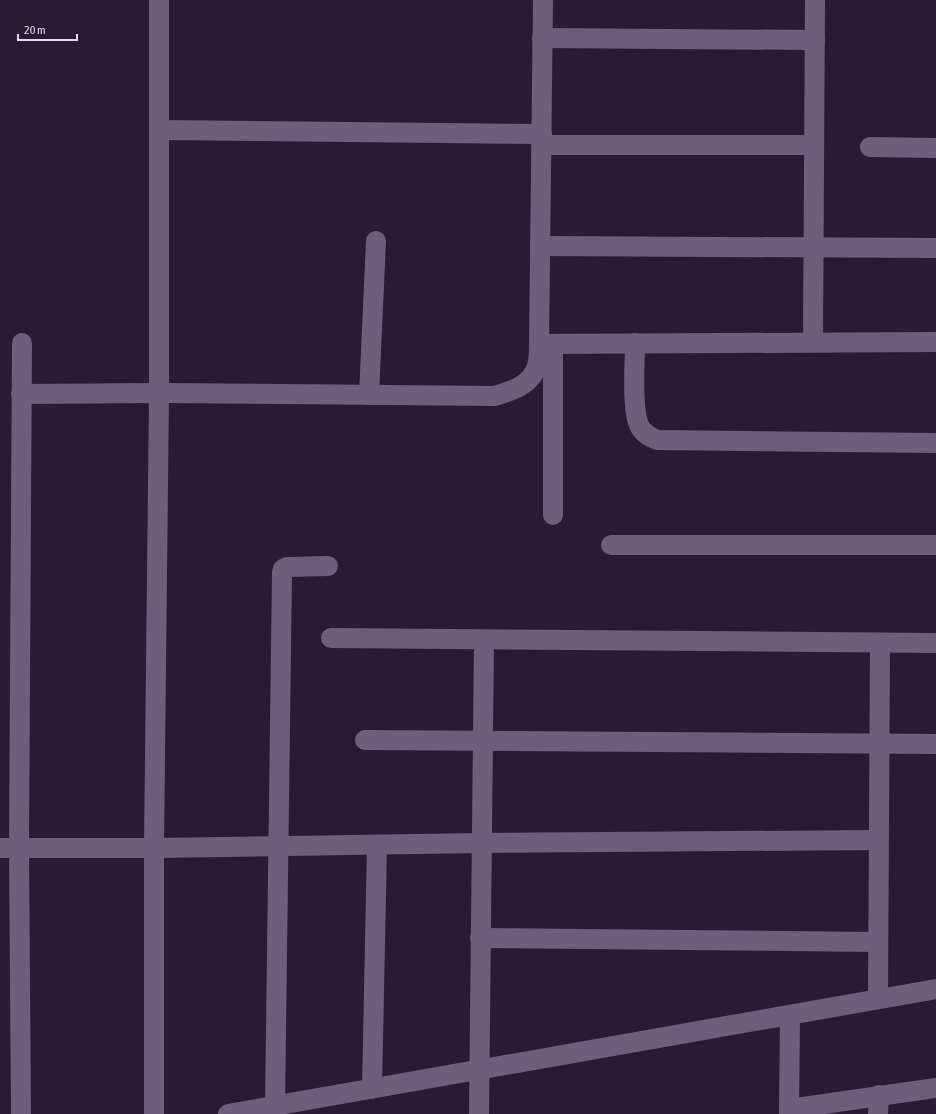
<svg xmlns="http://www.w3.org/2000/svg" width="936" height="1114" viewBox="0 0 936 1114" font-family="'Asap Condensed',sans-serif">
  <rect width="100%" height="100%" fill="#2a1b32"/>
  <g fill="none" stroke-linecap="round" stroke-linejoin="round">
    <g stroke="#6f5e7a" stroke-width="20">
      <polyline points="542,38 815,40"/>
      <polyline points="159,130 542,134"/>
      <polyline points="542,145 814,145"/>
      <polyline points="870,147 936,148"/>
      <polyline points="540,246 936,248"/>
      <polyline points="813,341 815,0"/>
      <path d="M635,343c0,20 -4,68 5,84 4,7 10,10 17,13l279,3"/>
      <polyline points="539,344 936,342"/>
      <polyline points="553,344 553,515"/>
      <path d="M21,394l138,-1 336,3c16,-5 37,-11 42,-30 2,-6 2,-15 2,-22l4,-344"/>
      <polyline points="369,395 376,241"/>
      <polyline points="611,545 936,545"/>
      <polyline points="331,638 936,643"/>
      <polyline points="365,740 936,744"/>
      <polyline points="0,848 154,848 481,843 878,840"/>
      <polyline points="480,938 878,942"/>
      <polyline points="878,999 880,644"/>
      <polyline points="372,1089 377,845"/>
      <polyline points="275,1106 282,573 283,569 287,567 328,566"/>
      <polyline points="789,1109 936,1088"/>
      <polyline points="21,1114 19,848 22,343"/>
      <polyline points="154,1114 154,848 159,393 159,0"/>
      <polyline points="228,1114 936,989"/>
      <polyline points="479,1114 484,640"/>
      <polyline points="789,1114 790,1015"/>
      <polyline points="878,1114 879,1095"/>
    </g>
  </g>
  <path d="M18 34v6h59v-6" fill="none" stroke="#e5dbec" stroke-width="2"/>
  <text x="24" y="34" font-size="12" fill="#e5dbec" stroke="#2a1b32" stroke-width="3" paint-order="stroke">20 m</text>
</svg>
